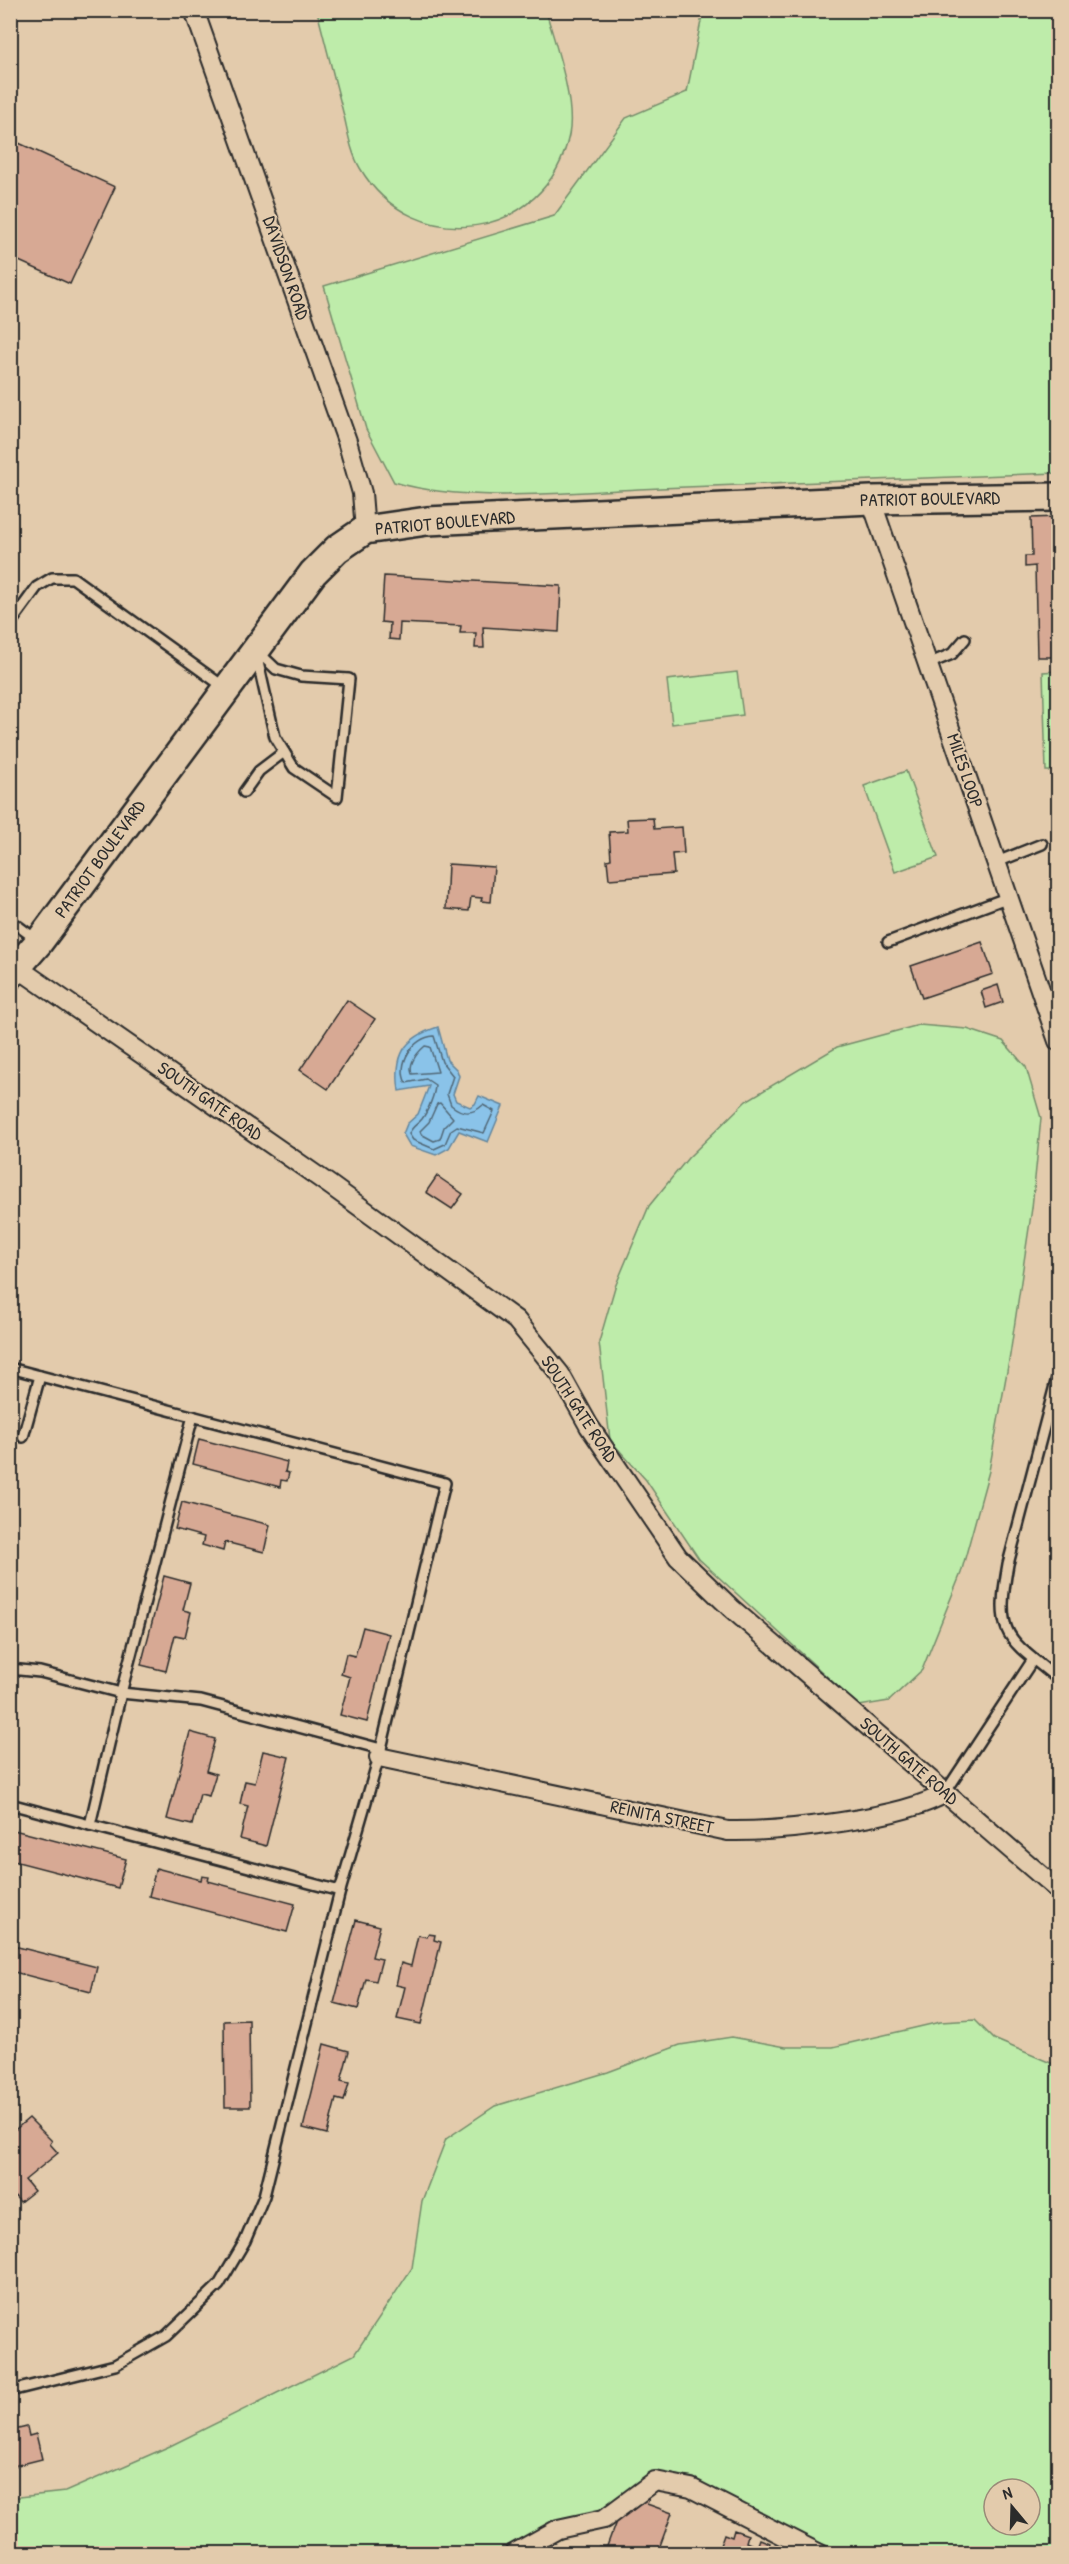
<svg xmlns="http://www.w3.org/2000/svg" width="1069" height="2564" viewBox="0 0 1069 2564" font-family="'Patrick Hand',sans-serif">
  <rect width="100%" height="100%" fill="#e3cbac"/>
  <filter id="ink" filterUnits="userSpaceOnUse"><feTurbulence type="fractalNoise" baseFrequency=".0167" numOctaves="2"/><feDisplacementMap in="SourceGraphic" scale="12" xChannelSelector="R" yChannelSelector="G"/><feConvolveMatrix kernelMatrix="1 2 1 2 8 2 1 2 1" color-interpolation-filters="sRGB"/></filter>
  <g filter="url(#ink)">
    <g fill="#beecaa" stroke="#748c6a" stroke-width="1.5" fill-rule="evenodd">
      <path d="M317,11h229c9,33 30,91 23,124 -22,105 -155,125 -209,33 -9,-15 -12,-35 -16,-52 -9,-35 -18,-70 -27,-105z"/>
      <path d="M703,11h355v462c-132,4 -265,9 -398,15 -80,3 -190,17 -266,-6l-28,-53 -42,-143 230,-70 72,-98 61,-26z"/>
      <polygon points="1058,671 1058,771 1046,771 1043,672"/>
      <polygon points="737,672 743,715 672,724 667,680"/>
      <polygon points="906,771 938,857 895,872 864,786"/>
      <polygon points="919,1025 967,1029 1003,1041 1026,1067 1041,1118 1032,1208 1010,1355 989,1471 961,1573 922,1670 889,1701 859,1706 699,1559 646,1480 610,1440 599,1342 615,1287 649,1206 688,1158 746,1101 837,1047"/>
      <path d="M975,2020l19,19 64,27v487h-209l-64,-22 -91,-53 -25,-4 -19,6 -50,42 -73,32 -516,-1 -1,-55 55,-6 105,-46 184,-91 58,-87 10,-67 24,-62 49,-33 113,-34 72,-27 52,-8 54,10h47l107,-25zM994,2489h36v36h-36z"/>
    </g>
    <path fill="#8ac3e9" stroke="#64869d" stroke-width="1.5" d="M438,1027l9,33 10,10 2,6 -6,18 3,7 14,6 5,-3 4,-8 24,10 -15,36 -29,-11 -10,17 -13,7 -26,-9 -7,-12 4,-10 11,-10 11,-28 -30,5c-5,-35 4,-53 39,-64z"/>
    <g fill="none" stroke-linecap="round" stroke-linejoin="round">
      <g stroke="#516877" stroke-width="1.5">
        <path d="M434,1036l8,26 11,14 -6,18 4,11c11,9 21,10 32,0l11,6 -10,22 -27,-7 -6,4 -6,14 -11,5 -21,-9 -4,-6c3,-8 8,-9 13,-15 6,-8 13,-25 13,-34l-9,-6 -20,4c-10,-19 7,-46 28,-47z"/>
        <path d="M425,1046l5,1 8,25 -26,2c-4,-11 5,-21 13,-28z"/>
        <polygon points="440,1103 453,1118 444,1127 440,1139 434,1141 421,1134 420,1131 429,1122 437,1104"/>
      </g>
    </g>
    <g fill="#d7a994" stroke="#2b2b2b" stroke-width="1.5">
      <polygon points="10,139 115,187 70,284 10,257"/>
      <polygon points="1058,517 1058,657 1037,657 1035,566 1025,567 1025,556 1032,556 1031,518"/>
      <polygon points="384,576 561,586 559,632 483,627 484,648 475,648 476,633 460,633 461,626 400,623 399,640 389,639 390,623 381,622"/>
      <polygon points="653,818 654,829 682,827 684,853 672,854 674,874 609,879 607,860 611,859 609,832 628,831 627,819"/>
      <polygon points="448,864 494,867 491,902 481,901 482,898 471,897 469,911 446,909"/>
      <polygon points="982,942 993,974 922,998 911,966"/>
      <polygon points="998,985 1003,1002 986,1008 981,991"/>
      <polygon points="347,1000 375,1019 328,1089 300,1070"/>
      <polygon points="437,1176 463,1194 452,1209 426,1192"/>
      <polygon points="199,1439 287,1462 285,1472 289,1473 287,1481 281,1480 280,1487 193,1464"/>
      <polygon points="182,1502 270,1525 264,1552 225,1542 223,1551 202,1545 204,1537 175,1529"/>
      <polygon points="164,1576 190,1583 183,1610 191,1612 185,1637 175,1635 166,1671 141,1665"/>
      <polygon points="363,1627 389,1634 367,1722 340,1715 350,1677 341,1674 346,1654 355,1656"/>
      <polygon points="190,1732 215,1739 206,1771 216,1774 209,1796 200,1794 192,1825 167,1819"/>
      <polygon points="263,1751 289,1757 266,1846 240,1839 248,1806 240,1804 245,1781 255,1783"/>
      <polygon points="10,1829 126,1859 118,1888 10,1860"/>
      <polygon points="156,1868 201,1880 202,1876 209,1877 208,1881 295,1904 287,1932 149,1896"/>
      <polygon points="356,1920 380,1926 372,1957 382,1959 376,1981 366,1979 358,2009 334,2003"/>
      <polygon points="428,1934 435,1935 434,1940 441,1942 421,2024 397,2019 405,1987 396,1985 401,1963 411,1966 418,1935 427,1937"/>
      <polygon points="10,1945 97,1967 91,1992 10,1971"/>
      <polygon points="249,2020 250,2107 225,2107 224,2021"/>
      <polygon points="324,2044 349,2051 341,2081 349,2083 344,2101 336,2099 327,2134 303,2128"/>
      <polygon points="29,2118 52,2141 50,2144 58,2153 25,2180 34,2191 20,2202 13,2194 10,2196 10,2134"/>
      <polygon points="27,2427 29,2436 36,2434 42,2459 10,2467 10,2431"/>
      <polygon points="642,2497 649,2499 647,2504 672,2513 657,2554 596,2554 599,2546 606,2549 618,2516 632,2503 638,2505"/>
      <polygon points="734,2530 748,2535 746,2542 757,2547 760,2539 770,2543 766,2554 717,2554 724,2534 732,2537"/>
    </g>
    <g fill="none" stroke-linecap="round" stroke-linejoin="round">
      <defs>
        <g id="lane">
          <polyline points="10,624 37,587 52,578 73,578 224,687"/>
          <polygon points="255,649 276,669 301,676 349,679 337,797 294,768 275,737"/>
          <polyline points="928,664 952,654 965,639"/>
          <polyline points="244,792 259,771 284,752"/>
          <polyline points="997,862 1042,844"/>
          <polyline points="10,920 37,940"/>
          <polyline points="888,942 1009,897"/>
          <polyline points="10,1368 445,1483 379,1757 340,1891 264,2196 245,2241 219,2285 166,2336 115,2365 10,2391"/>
          <path d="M1058,1374l-50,190c-13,72 -2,73 50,115"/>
          <polyline points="23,1437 40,1376"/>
          <polyline points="10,1669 40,1672 121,1693 201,1701 381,1749"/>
          <polyline points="945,1793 1032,1661"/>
          <polyline points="10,1804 340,1891"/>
          <polyline points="90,1825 121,1693 193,1416"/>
        </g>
        <g id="street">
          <polyline points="194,10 347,441 362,493 365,530"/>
          <polyline points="871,500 1058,1041"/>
          <polyline points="18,968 330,1185 516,1320 560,1374 589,1426 678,1557 731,1608 1058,1890"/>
          <path d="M379,1757l349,74c51,1 176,-12 217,-38"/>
          <polyline points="513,2554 558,2529 604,2519 655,2481 691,2488 820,2554"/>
        </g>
        <polyline id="secondary" points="10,975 39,942 313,573 337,549 365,530 427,521 871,500 1058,497"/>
      </defs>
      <use href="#lane" stroke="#2b2b2b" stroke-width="14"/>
      <use href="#street" stroke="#2b2b2b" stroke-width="22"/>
      <use href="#secondary" stroke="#2b2b2b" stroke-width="32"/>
      <use href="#lane" stroke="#e3cbac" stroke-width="9"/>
      <use href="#street" stroke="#e3cbac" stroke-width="18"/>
      <use href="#secondary" stroke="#e3cbac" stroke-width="27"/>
    </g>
  </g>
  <g text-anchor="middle" stroke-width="4.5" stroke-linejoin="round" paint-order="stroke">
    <g font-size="18" fill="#2b2b2b" stroke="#e3cbac">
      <text transform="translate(286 268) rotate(71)" y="6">DAVIDSON ROAD</text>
      <text transform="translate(930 499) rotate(-1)" y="6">PATRIOT BOULEVARD</text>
      <text transform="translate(445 523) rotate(-5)" y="6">PATRIOT BOULEVARD</text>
      <text transform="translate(965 771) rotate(71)" y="6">MILES LOOP</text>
      <text transform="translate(100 859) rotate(-54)" y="6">PATRIOT BOULEVARD</text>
      <text transform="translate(210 1101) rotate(35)" y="6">SOUTH GATE ROAD</text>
      <text transform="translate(579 1409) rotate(57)" y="6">SOUTH GATE ROAD</text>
      <text transform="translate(909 1761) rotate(41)" y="6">SOUTH GATE ROAD</text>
      <text transform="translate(662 1817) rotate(12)" y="6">REINITA STREET</text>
    </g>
  </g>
  <rect width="1069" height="2564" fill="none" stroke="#e3cbac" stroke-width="36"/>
  <rect x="18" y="18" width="1033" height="2528" fill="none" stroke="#2b2b2b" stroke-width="2" filter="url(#ink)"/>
  <g transform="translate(1012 2507) rotate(341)"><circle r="28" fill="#e3cbac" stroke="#998b78" stroke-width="1.5"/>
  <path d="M0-4.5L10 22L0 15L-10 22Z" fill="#2b2b2b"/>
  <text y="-9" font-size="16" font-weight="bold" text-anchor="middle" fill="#2b2b2b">N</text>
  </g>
</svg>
